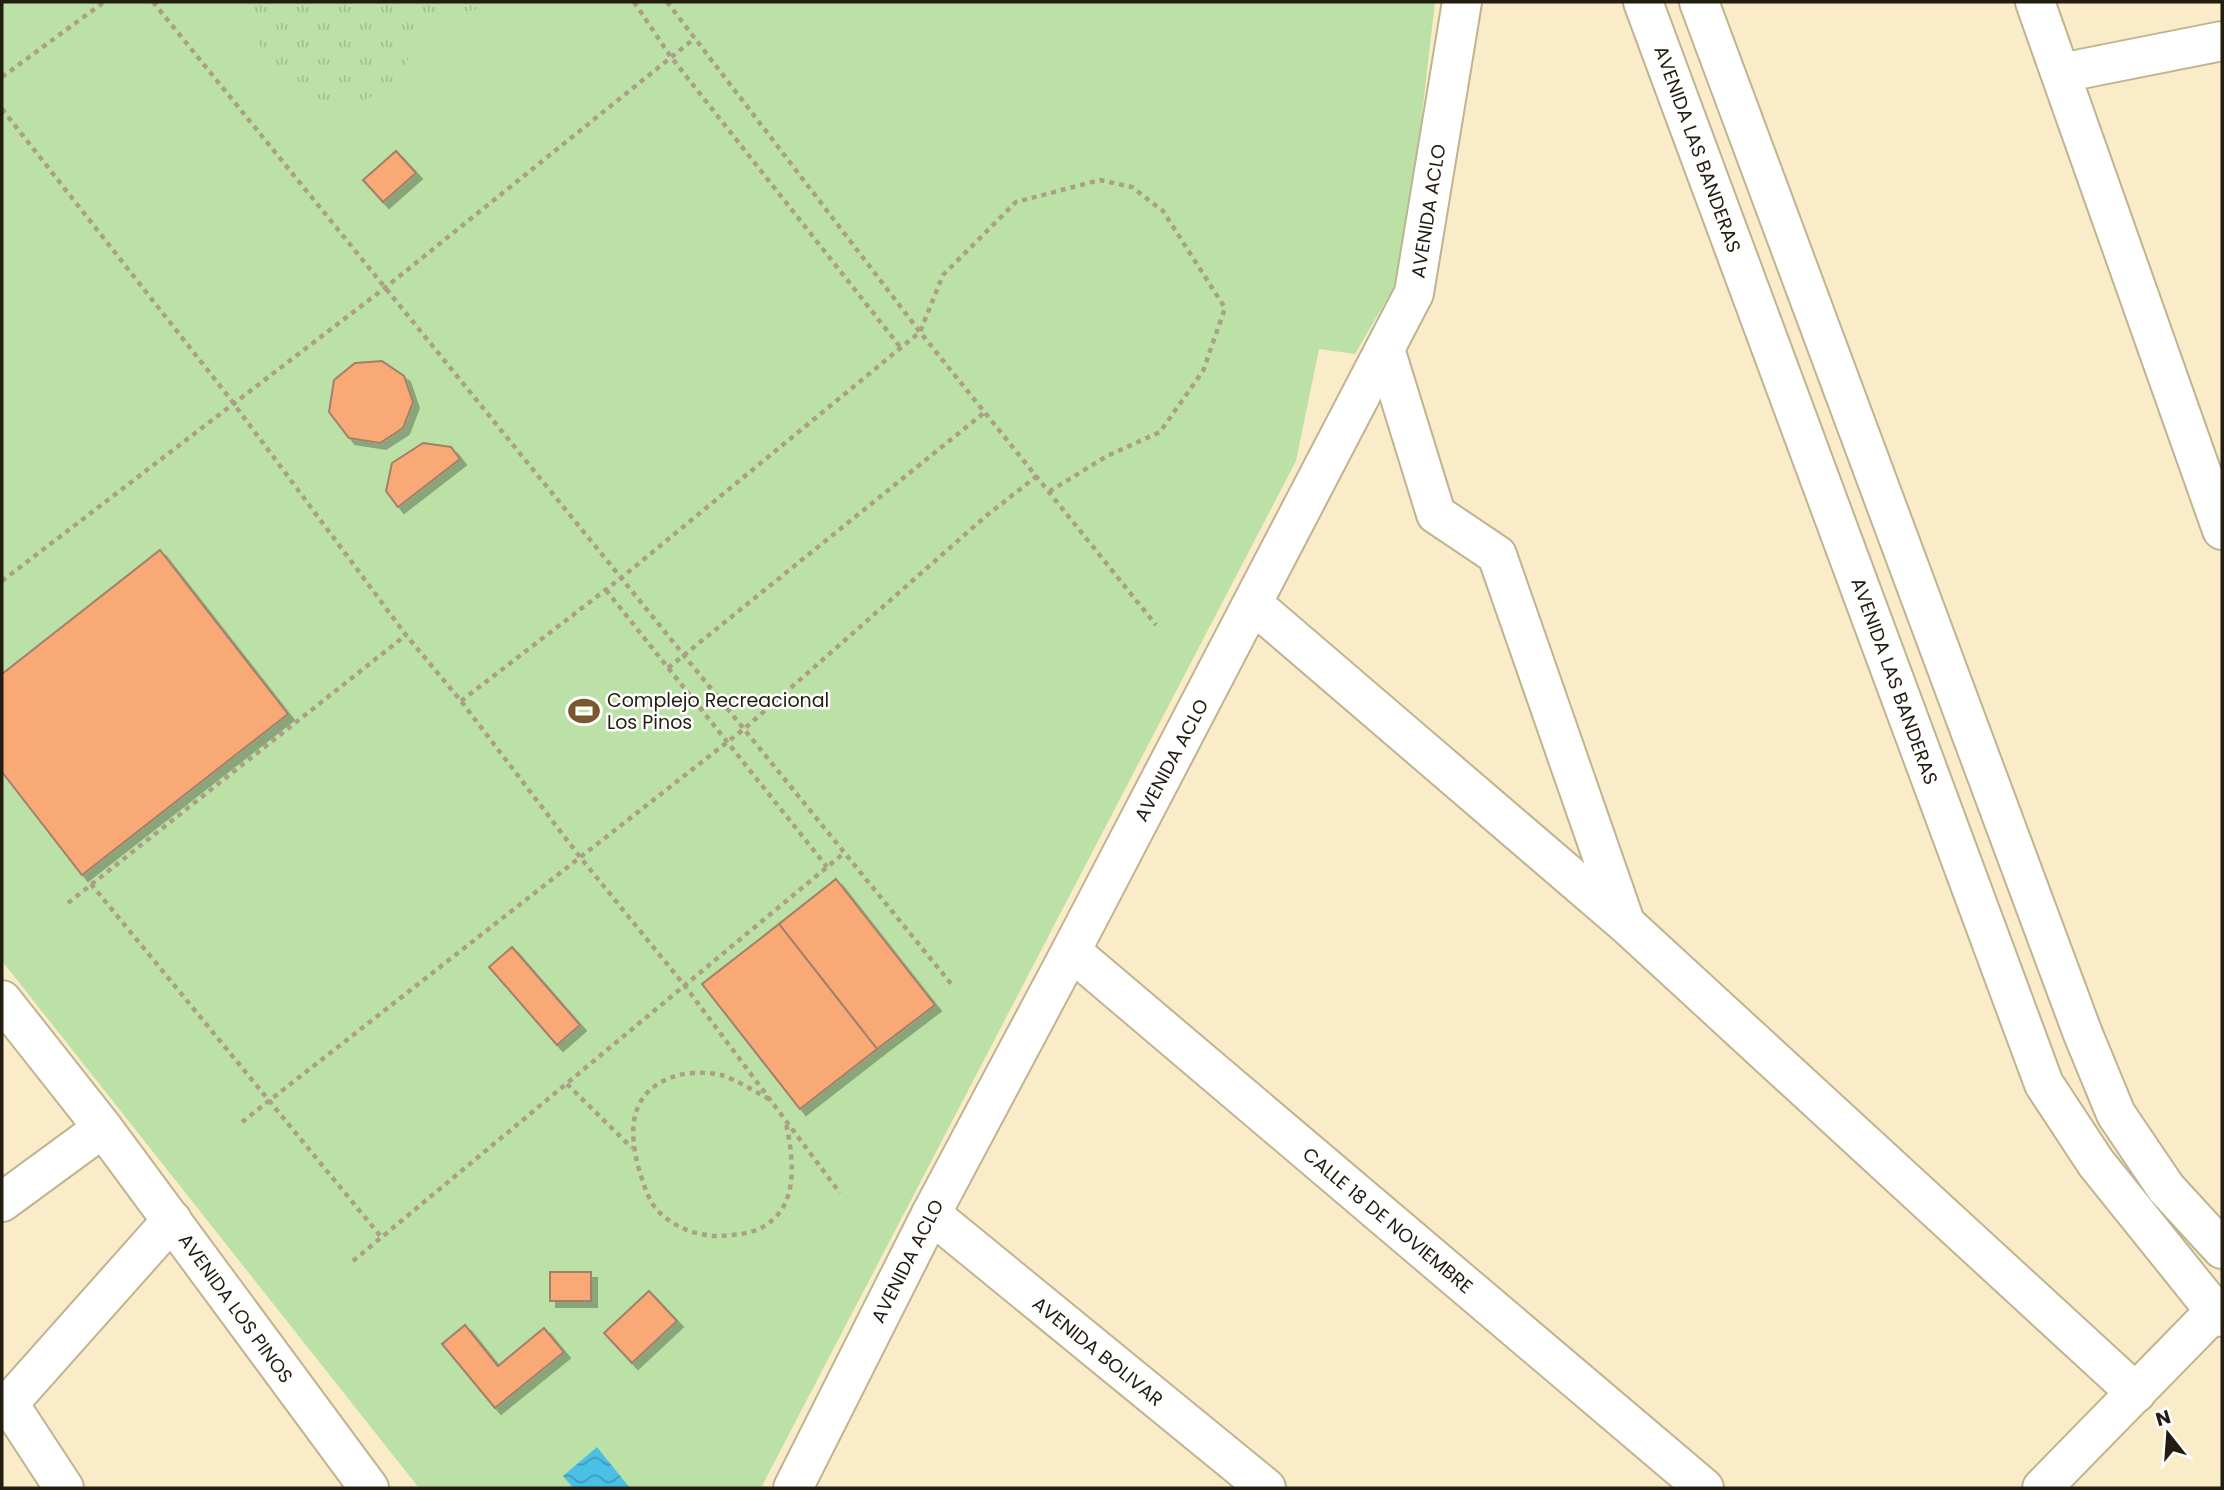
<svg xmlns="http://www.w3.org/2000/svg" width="2224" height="1490" viewBox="0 0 2224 1490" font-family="Poppins,sans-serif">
  <defs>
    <pattern id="park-tufts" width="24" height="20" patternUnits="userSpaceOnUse" patternTransform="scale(1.75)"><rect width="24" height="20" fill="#bce1a7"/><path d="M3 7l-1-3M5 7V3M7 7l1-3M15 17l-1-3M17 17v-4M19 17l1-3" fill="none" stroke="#a1c18f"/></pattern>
    <pattern id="water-waves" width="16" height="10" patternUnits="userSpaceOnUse" patternTransform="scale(1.75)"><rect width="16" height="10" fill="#4bc0e6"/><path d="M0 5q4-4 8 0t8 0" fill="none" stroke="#3e9bb9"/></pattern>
    <filter id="shadow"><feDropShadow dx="6" dy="6" stdDeviation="0" flood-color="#0004"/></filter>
  </defs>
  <rect width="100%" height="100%" fill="#faecc8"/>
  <polygon fill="#bce1a7" points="2,2 1435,2 1404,270 1355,354 1319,349 1296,461 761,1488 419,1488 2,961"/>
  <path fill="url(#park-tufts)" d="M239,2h242l-3,7 -35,7 -26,17 -18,51 -59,27c-46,-25 -87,-57 -101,-109z"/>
  <polygon fill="url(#water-waves)" points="597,1447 630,1488 573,1488 563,1476"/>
  <g fill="#f8a974" stroke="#a1806c" stroke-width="2" filter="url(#shadow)">
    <polygon points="396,151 416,173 383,202 363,180"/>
    <polygon points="382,361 404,376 413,402 403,428 380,443 349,438 329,412 334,380 355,363"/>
    <polygon points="423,443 451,447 460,459 398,507 386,491 392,463"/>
    <polygon points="160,550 288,714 82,875 2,772 2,674"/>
    <polygon points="836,879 935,1005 877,1049 779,924"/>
    <polygon points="779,924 877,1049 800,1109 702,984"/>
    <polygon points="512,947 580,1025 557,1045 489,967"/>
    <rect x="550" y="1272" width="41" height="29"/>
    <polygon points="649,1291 677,1321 632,1363 604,1333"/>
    <polygon points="465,1325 498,1366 544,1328 564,1352 495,1408 442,1344"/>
  </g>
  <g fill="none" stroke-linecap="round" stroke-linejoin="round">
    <defs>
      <g id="minor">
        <polyline points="2035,2 2222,530"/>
        <polyline points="2061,73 2222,41"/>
        <polyline points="1385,349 1436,514 1497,555 1625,922"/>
        <polyline points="1253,604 1626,924 2136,1393"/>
        <polyline points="1071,951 1704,1488"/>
        <polyline points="2,1000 103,1128 369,1488"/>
        <polyline points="2,1202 103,1128"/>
        <polyline points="931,1214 1266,1488"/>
        <polyline points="9,1404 64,1488"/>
        <polyline points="2,1411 172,1220"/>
        <polyline points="2042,1488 2215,1311"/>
      </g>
      <g id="major">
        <polyline points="1643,2 2044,1084 2096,1163 2215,1311 2222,1317"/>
        <polyline points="1699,2 2083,1034 2116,1114 2166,1188 2222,1249"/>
        <polyline points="793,1488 931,1214 1071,951 1414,293 1462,2"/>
      </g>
    </defs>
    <use href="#minor" stroke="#bfb390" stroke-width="42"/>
    <use href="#major" stroke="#bfb390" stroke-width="42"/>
    <g stroke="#aba085" stroke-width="4.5" stroke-dasharray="5 5" stroke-linecap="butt">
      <polyline points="153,2 952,985"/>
      <polyline points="634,2 671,57 901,348"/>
      <polyline points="667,2 920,332 1156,625"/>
      <polyline points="2,77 104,2"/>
      <polyline points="2,109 228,396 406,635 461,701 580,857 685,986 840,1193"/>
      <polyline points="2,581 386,287 695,38"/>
      <polyline points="606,590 827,867"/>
      <polyline points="668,668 985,412"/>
      <polyline points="461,701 621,578 920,332 943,275 1016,202 1100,180 1132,187 1163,211 1225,308 1203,371 1160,432 1107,456 1050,491"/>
      <polyline points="91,884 382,1238"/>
      <polyline points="68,903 406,635"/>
      <polyline points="567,1084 632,1148"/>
      <path d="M769,1099c-15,-8 -32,-19 -48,-24 -12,-3 -30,-3 -42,0 -50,14 -52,54 -39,98 4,12 9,29 18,38 17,17 39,25 62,25 15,-1 33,-2 46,-11 34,-22 27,-68 20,-102"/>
      <polyline points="242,1122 744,729 986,516 1037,476"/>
      <polyline points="353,1261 844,853"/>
    </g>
    <use href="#minor" stroke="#fff" stroke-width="38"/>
    <use href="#major" stroke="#fff" stroke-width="38"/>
  </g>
  <defs>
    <symbol id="stadium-bare" viewBox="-9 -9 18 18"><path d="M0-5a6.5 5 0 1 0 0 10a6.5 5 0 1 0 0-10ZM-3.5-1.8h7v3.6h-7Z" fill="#77592d" stroke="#fff" stroke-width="2.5" paint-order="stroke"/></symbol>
  </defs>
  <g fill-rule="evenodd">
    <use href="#stadium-bare" x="562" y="689" width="44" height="44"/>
  </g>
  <g text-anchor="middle" stroke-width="5" stroke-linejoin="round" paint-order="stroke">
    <g font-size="19" fill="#221d10" stroke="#fff">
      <text transform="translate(1698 149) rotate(70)" y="7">AVENIDA LAS BANDERAS</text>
      <text transform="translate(1428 211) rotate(-81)" y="7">AVENIDA ACLO</text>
      <text transform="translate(1895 681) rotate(70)" y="7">AVENIDA LAS BANDERAS</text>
      <text transform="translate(1171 760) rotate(-62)" y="7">AVENIDA ACLO</text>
      <text transform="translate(1388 1220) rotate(40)" y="7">CALLE 18 DE NOVIEMBRE</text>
      <text transform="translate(907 1261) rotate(-63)" y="7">AVENIDA ACLO</text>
      <text transform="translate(236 1308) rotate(54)" y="7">AVENIDA LOS PINOS</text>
      <text transform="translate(1098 1351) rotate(39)" y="7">AVENIDA BOLIVAR</text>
    </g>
    <g font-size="19" fill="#221d10" stroke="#fff" text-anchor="start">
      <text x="607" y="707">Complejo Recreacional<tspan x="607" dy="22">Los Pinos</tspan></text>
    </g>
  </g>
  <rect width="2224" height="1490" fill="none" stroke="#221d10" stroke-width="7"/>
  <g transform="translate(2168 1434) rotate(343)" stroke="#ffffff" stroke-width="5" paint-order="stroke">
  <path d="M0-5L12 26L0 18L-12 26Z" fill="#221d10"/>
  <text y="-10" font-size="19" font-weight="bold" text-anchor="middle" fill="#221d10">N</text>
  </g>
</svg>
